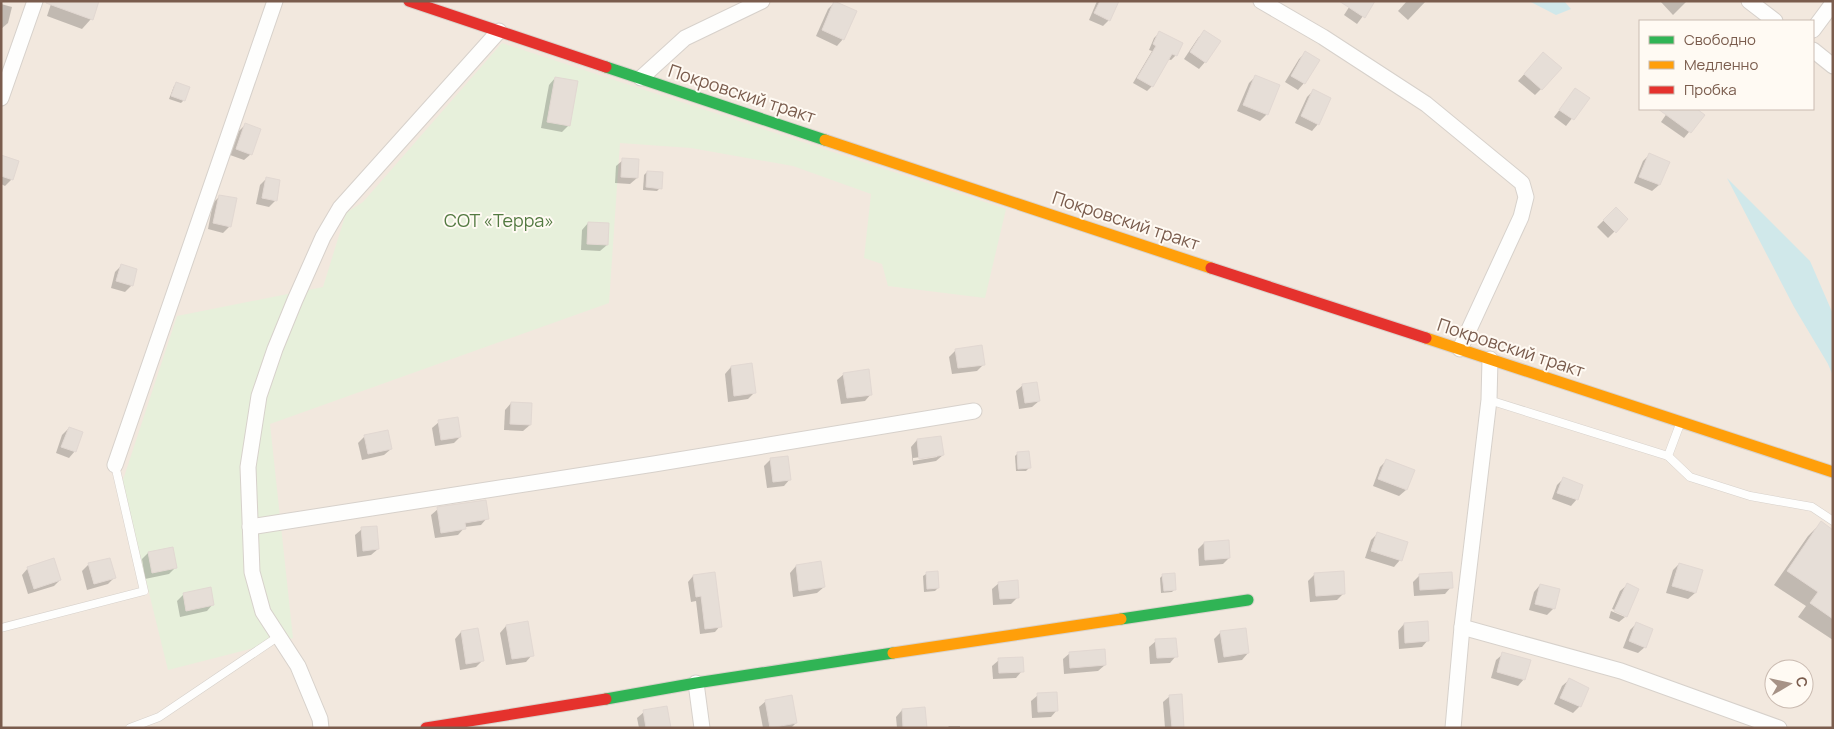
<svg xmlns="http://www.w3.org/2000/svg" width="1834" height="729" viewBox="0 0 1834 729" font-family="Manrope,sans-serif">
  <rect width="100%" height="100%" fill="#f9f5f0"/>
  <path fill="#f2e8de" fill-rule="evenodd" d="M1,1h1832v727h-1832zM1640,21h173v88h-173zM1774,669h30v30h-30z"/>
  <polygon fill="#e7f0db" points="502,43 1006,209 985,298 888,286 882,264 864,258 871,194 793,166 691,148 620,143 609,303 270,424 293,638 168,670 122,483 177,316 323,287 346,213 363,202"/>
  <g fill="#d0e8ea">
    <polygon points="1529,1 1564,1 1571,9 1556,15"/>
    <polygon points="1727,178 1810,261 1833,314 1833,376 1828,364 1794,307"/>
  </g>
  <g fill="#0003" fill-rule="evenodd">
    <polygon points="52,1 91,19 82,29 47,16"/>
    <polygon points="1097,1 1118,1 1109,20 1103,26 1089,20"/>
    <polygon points="1353,1 1372,4 1357,24 1344,15"/>
    <polygon points="1407,1 1426,1 1408,20 1398,11"/>
    <polygon points="1660,1 1687,1 1673,15"/>
    <polygon points="835,2 843,39 837,46 816,36 828,9"/>
    <polygon points="1,4 12,7 8,23 1,29"/>
    <polygon points="1204,32 1205,62 1199,69 1184,59 1198,38"/>
    <polygon points="1159,33 1176,55 1171,60 1167,59 1152,86 1147,91 1133,83 1152,51 1149,50 1154,38"/>
    <polygon points="1305,53 1304,83 1298,90 1285,82 1299,59"/>
    <polygon points="1537,60 1541,89 1535,95 1518,81"/>
    <polygon points="1256,76 1267,114 1260,121 1237,111 1249,83"/>
    <polygon points="555,78 569,125 562,132 541,128 549,85"/>
    <polygon points="177,83 184,100 181,103 169,99 174,86"/>
    <polygon points="1576,89 1588,98 1566,126 1554,117"/>
    <polygon points="1313,91 1318,124 1312,131 1295,123 1307,97"/>
    <polygon points="1670,109 1694,109 1703,115 1684,138 1661,122"/>
    <polygon points="245,125 251,154 244,160 230,155 239,131"/>
    <polygon points="1649,155 1668,162 1659,185 1652,191 1634,183 1643,161"/>
    <polygon points="1,157 12,179 5,186 1,184"/>
    <polygon points="623,160 637,178 630,184 615,183 616,166"/>
    <polygon points="647,172 660,188 657,191 643,190 644,175"/>
    <polygon points="266,179 276,200 269,207 256,204 260,185"/>
    <polygon points="220,196 230,226 223,233 208,229 213,203"/>
    <polygon points="1616,208 1627,219 1608,238 1597,227"/>
    <polygon points="588,223 607,245 600,251 581,250 582,230"/>
    <polygon points="121,266 132,285 125,292 111,288 115,272"/>
    <polygon points="956,350 984,364 977,371 952,374 949,357"/>
    <polygon points="731,367 755,392 748,399 728,402 725,374"/>
    <polygon points="844,374 871,394 865,401 841,404 837,380"/>
    <polygon points="1023,385 1039,401 1032,407 1019,409 1016,391"/>
    <polygon points="511,403 530,425 523,431 504,430 505,410"/>
    <polygon points="439,422 460,437 454,443 435,446 432,428"/>
    <polygon points="69,428 75,451 69,458 56,453 62,435"/>
    <polygon points="387,432 391,449 384,455 362,460 358,443 364,437"/>
    <path d="M917,440l26,15 -7,6 -23,4 -2,-18zM937,455v2l-24,4v-3z"/>
    <polygon points="1018,453 1029,468 1026,471 1016,471 1015,456"/>
    <polygon points="771,459 790,479 784,486 767,488 764,466"/>
    <polygon points="1387,460 1413,471 1406,490 1399,496 1373,486 1380,467"/>
    <polygon points="1563,479 1577,499 1571,506 1552,499 1557,485"/>
    <polygon points="438,509 487,518 481,525 465,527 458,535 435,538 431,515"/>
    <polygon points="1821,523 1833,531 1833,640 1798,617 1806,606 1774,585 1808,536"/>
    <polygon points="362,529 378,549 371,555 357,557 355,535"/>
    <polygon points="1377,534 1406,543 1400,560 1394,567 1365,558 1371,540"/>
    <polygon points="1204,543 1229,558 1223,564 1199,566 1198,549"/>
    <polygon points="148,553 175,568 169,574 145,579 142,559"/>
    <polygon points="89,564 114,578 108,584 87,590 82,571"/>
    <polygon points="1679,564 1701,571 1695,593 1688,599 1666,593 1673,570"/>
    <polygon points="796,566 824,587 817,593 793,597 790,573"/>
    <polygon points="28,568 60,580 54,586 28,594 22,575"/>
    <polygon points="926,574 938,588 935,591 924,592 923,576"/>
    <polygon points="1315,574 1344,593 1337,600 1310,602 1308,581"/>
    <polygon points="1163,575 1175,589 1172,592 1161,593 1160,578"/>
    <polygon points="693,576 720,626 715,632 700,634 696,601 691,602 688,582"/>
    <polygon points="1419,576 1451,587 1445,594 1414,596 1413,582"/>
    <polygon points="999,583 1018,597 1011,604 993,605 992,589"/>
    <polygon points="1540,585 1554,608 1547,615 1529,610 1534,592"/>
    <polygon points="1627,585 1626,616 1625,617 1625,614 1612,609 1620,591"/>
    <polygon points="210,589 213,604 207,611 180,617 177,601 183,595"/>
    <polygon points="1611,611 1625,617 1619,622 1609,618"/>
    <polygon points="1404,624 1428,640 1422,647 1399,649 1398,631"/>
    <polygon points="1636,624 1645,647 1638,653 1623,648 1630,630"/>
    <polygon points="506,626 532,655 526,662 506,665 500,633"/>
    <polygon points="461,632 483,660 476,667 460,670 455,639"/>
    <polygon points="1221,632 1248,653 1242,660 1218,663 1214,639"/>
    <polygon points="1156,641 1176,656 1170,663 1150,664 1149,647"/>
    <polygon points="1070,653 1105,665 1098,671 1064,674 1063,659"/>
    <polygon points="1503,654 1524,679 1518,686 1491,678 1496,660"/>
    <polygon points="999,660 1022,671 1016,678 993,679 992,666"/>
    <polygon points="1569,680 1580,706 1573,713 1554,704 1562,686"/>
    <polygon points="1038,695 1057,710 1051,717 1032,718 1031,701"/>
    <polygon points="1170,696 1183,728 1165,728 1163,702"/>
    <polygon points="766,701 796,723 791,728 763,728 759,707"/>
    <polygon points="902,710 925,728 897,728 896,717"/>
    <polygon points="644,712 668,728 639,728 637,718"/>
    <polygon points="949,726 960,726 960,728 947,728"/>
  </g>
  <g fill="#e6ded7" stroke="#e2d8d2">
    <polygon points="46,1 99,1 93,20 46,3"/>
    <polygon points="834,1 857,11 844,40 822,30"/>
    <polygon points="1100,1 1119,1 1110,21 1094,13"/>
    <polygon points="1339,1 1375,1 1365,18"/>
    <polygon points="1204,30 1221,41 1206,63 1190,52"/>
    <polygon points="1159,31 1183,43 1177,56 1172,54 1153,87 1137,78 1156,46 1153,44"/>
    <polygon points="1305,51 1320,60 1305,84 1291,76"/>
    <polygon points="1543,52 1562,68 1542,90 1524,74"/>
    <polygon points="1255,75 1280,85 1268,115 1243,105"/>
    <polygon points="555,77 578,81 570,126 547,122"/>
    <polygon points="176,82 190,87 185,101 171,96"/>
    <polygon points="1575,88 1590,98 1574,120 1559,110"/>
    <polygon points="1313,89 1331,98 1319,125 1301,116"/>
    <polygon points="1658,109 1697,109 1705,115 1691,133"/>
    <polygon points="245,123 261,129 252,155 236,149"/>
    <polygon points="1649,153 1670,162 1660,185 1639,177"/>
    <polygon points="1,155 19,161 13,180 1,176"/>
    <polygon points="622,158 639,159 638,178 621,177"/>
    <polygon points="647,171 663,172 662,189 646,187"/>
    <polygon points="266,177 280,180 277,201 262,198"/>
    <polygon points="219,195 237,198 231,227 213,223"/>
    <polygon points="1616,207 1628,219 1616,233 1603,220"/>
    <polygon points="588,222 609,223 608,245 587,244"/>
    <polygon points="121,264 137,269 133,286 116,281"/>
    <polygon points="982,345 985,365 958,368 955,349"/>
    <polygon points="752,363 756,393 734,396 731,366"/>
    <polygon points="869,369 872,395 847,398 843,373"/>
    <polygon points="1037,382 1040,401 1025,403 1022,384"/>
    <polygon points="511,402 532,403 531,425 510,424"/>
    <polygon points="458,417 461,437 441,440 438,420"/>
    <polygon points="69,427 83,432 76,452 61,447"/>
    <polygon points="388,430 392,449 368,454 364,435"/>
    <polygon points="941,436 944,455 919,459 917,439"/>
    <polygon points="1029,451 1031,468 1018,469 1017,452"/>
    <polygon points="788,456 791,480 773,482 770,458"/>
    <polygon points="1386,459 1415,470 1407,490 1378,479"/>
    <polygon points="1563,477 1583,485 1578,500 1557,493"/>
    <polygon points="486,500 489,519 465,523 466,529 441,533 437,507"/>
    <polygon points="1821,521 1833,530 1833,619 1810,603 1818,592 1787,571"/>
    <polygon points="377,526 379,549 363,551 361,527"/>
    <polygon points="1377,532 1408,542 1402,561 1371,551"/>
    <polygon points="1229,540 1230,558 1205,560 1204,542"/>
    <polygon points="173,547 177,568 152,573 148,552"/>
    <polygon points="54,558 61,580 34,589 27,567"/>
    <polygon points="110,558 116,578 94,584 88,563"/>
    <polygon points="821,561 825,587 799,591 796,565"/>
    <polygon points="1679,563 1703,570 1696,593 1672,586"/>
    <polygon points="938,571 939,588 927,589 926,572"/>
    <polygon points="1344,571 1345,594 1316,596 1314,573"/>
    <polygon points="715,572 722,627 705,629 701,596 696,597 693,575"/>
    <polygon points="1452,572 1453,588 1420,590 1419,574"/>
    <polygon points="1175,573 1176,590 1164,591 1162,574"/>
    <polygon points="1018,580 1019,598 1000,599 998,582"/>
    <polygon points="1627,583 1639,589 1627,617 1614,611"/>
    <polygon points="1540,584 1560,589 1555,609 1535,604"/>
    <polygon points="211,587 214,605 186,611 183,593"/>
    <polygon points="528,621 534,656 512,659 506,625"/>
    <polygon points="1428,621 1429,641 1405,643 1404,623"/>
    <polygon points="1636,622 1653,629 1646,648 1629,641"/>
    <polygon points="478,628 484,661 466,664 461,631"/>
    <polygon points="1246,628 1249,653 1224,657 1220,631"/>
    <polygon points="1176,638 1178,657 1157,658 1155,639"/>
    <polygon points="1105,649 1106,665 1070,668 1069,652"/>
    <polygon points="1502,652 1531,660 1525,680 1497,672"/>
    <polygon points="1023,657 1024,672 999,673 998,658"/>
    <polygon points="1569,678 1589,688 1581,707 1560,698"/>
    <polygon points="1057,692 1058,711 1038,712 1037,693"/>
    <polygon points="1182,694 1184,728 1172,728 1169,695"/>
    <polygon points="792,695 797,723 770,728 765,700"/>
    <polygon points="667,706 671,728 646,728 643,710"/>
    <polygon points="925,707 927,728 903,728 902,709"/>
  </g>
  <g fill="none" stroke-linecap="round" stroke-linejoin="round">
    <defs>
      <g id="lane">
        <polyline points="1489,400 1668,456"/>
        <polyline points="1680,424 1668,456 1690,477 1750,496 1812,507 1833,521"/>
        <polyline points="1,628 144,591 115,465"/>
        <polyline points="130,728 159,717 279,636"/>
      </g>
      <g id="street">
        <polyline points="1261,1 1323,37 1426,104 1522,183 1526,197 1521,217 1460,349"/>
        <polyline points="1749,1 1775,21"/>
        <polyline points="1813,30 1833,3"/>
        <polyline points="1813,50 1833,66"/>
        <polyline points="641,78 685,38 762,1"/>
        <polyline points="1,98 35,1"/>
        <polyline points="115,465 275,1"/>
        <polyline points="250,527 654,464 974,411"/>
        <polyline points="1462,627 1621,671 1779,728"/>
        <polyline points="696,683 702,728"/>
        <polyline points="321,728 320,719 298,666 263,612 252,572 248,467 259,396 275,349 295,300 323,237 340,208 499,31"/>
        <polyline points="1453,728 1462,627 1489,400 1490,359"/>
      </g>
      <g id="fast">
        <polyline points="606,67 825,140"/>
        <polyline points="1121,619 1248,600"/>
        <polyline points="606,699 696,683 893,653"/>
      </g>
      <g id="slow">
        <polyline points="825,140 1211,268"/>
        <polyline points="1426,338 1833,472"/>
        <polyline points="893,653 1121,619"/>
      </g>
      <g id="jam">
        <polyline points="409,1 606,67"/>
        <polyline points="1211,268 1426,338"/>
        <polyline points="426,728 606,699"/>
      </g>
    </defs>
    <use href="#lane" stroke="#d7d1cb" stroke-width="9"/>
    <use href="#street" stroke="#d7d1cb" stroke-width="17"/>
    <use href="#fast" stroke="#d9d2cb" stroke-width="13"/>
    <use href="#slow" stroke="#d9d2cb" stroke-width="13"/>
    <use href="#jam" stroke="#d9d2cb" stroke-width="13"/>
    <use href="#lane" stroke="#fefefd" stroke-width="8"/>
    <use href="#street" stroke="#fefefd" stroke-width="15"/>
    <use href="#fast" stroke="#30b455" stroke-width="11"/>
    <use href="#slow" stroke="#ff9f0a" stroke-width="11"/>
    <use href="#jam" stroke="#e5322d" stroke-width="11"/>
  </g>
  <g text-anchor="middle" stroke-width="4" stroke-linejoin="round" paint-order="stroke">
    <g font-size="18" fill="#7a5c4d" stroke="#fffaf3">
      <text transform="translate(742 94) rotate(18)" y="6">Покровский тракт</text>
      <text transform="translate(1126 221) rotate(18)" y="6">Покровский тракт</text>
      <text transform="translate(1511 348) rotate(18)" y="6">Покровский тракт</text>
    </g>
    <g font-size="18" fill="#537a41" stroke="#fffaf3">
      <text x="499" y="227">СОТ «Терра»</text>
    </g>
  </g>
  <rect width="1834" height="729" fill="none" stroke="#7a5c4d" stroke-width="5"/>
  <rect x="1639" y="20" width="175" height="90" fill="#fffaf3" stroke="#cabbb1"/>
  <rect x="1649" y="36" width="25" height="8" fill="#30b455" stroke="#cabbb1"/>
  <text x="1684" y="45" font-size="15" fill="#7a5c4d">Свободно</text>
  <rect x="1649" y="61" width="25" height="8" fill="#ff9f0a" stroke="#cabbb1"/>
  <text x="1684" y="70" font-size="15" fill="#7a5c4d">Медленно</text>
  <rect x="1649" y="86" width="25" height="8" fill="#e5322d" stroke="#cabbb1"/>
  <text x="1684" y="95" font-size="15" fill="#7a5c4d">Пробка</text>
  <g transform="translate(1789 684) rotate(81)"><circle r="24" fill="#fffaf3" stroke="#cabbb1"/>
  <path d="M0-4L9 19L0 12L-9 19Z" fill="#a69286"/>
  <text y="-8" font-size="14" font-weight="bold" text-anchor="middle" fill="#7a5c4d">С</text>
  </g>
</svg>
